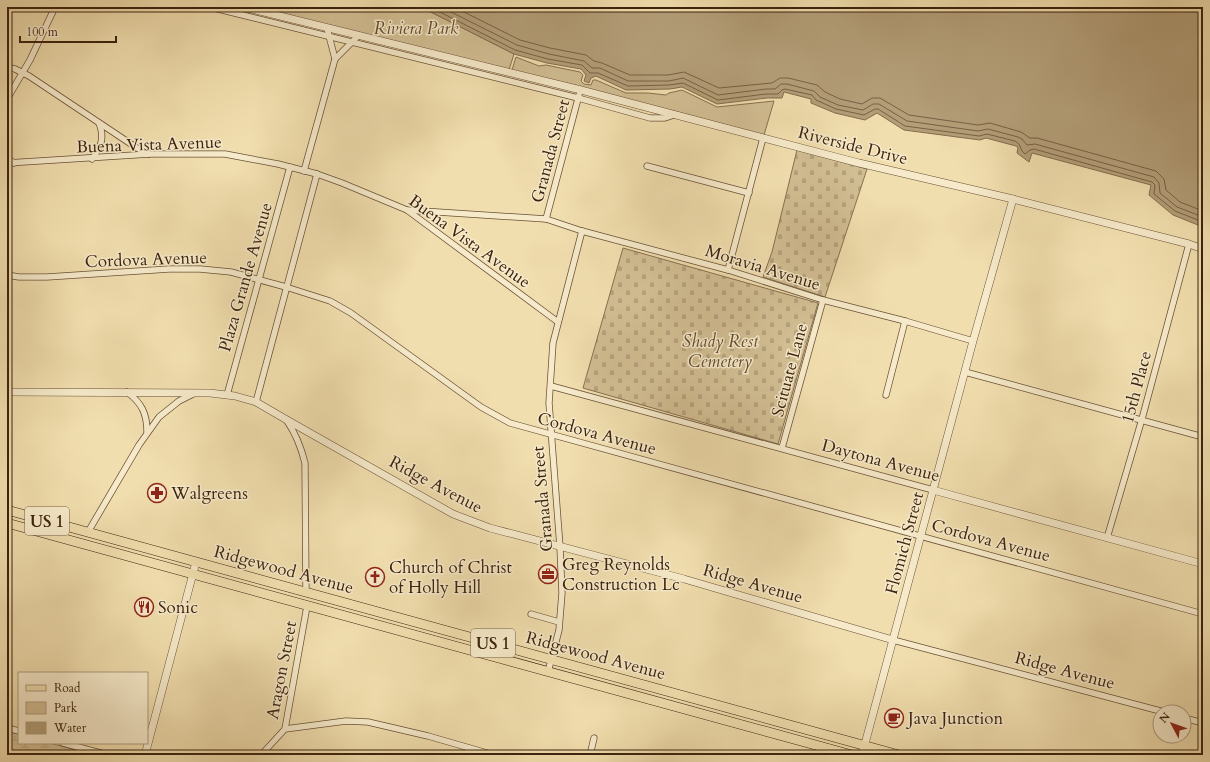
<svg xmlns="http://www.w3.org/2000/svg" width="1210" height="762" viewBox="0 0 1210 762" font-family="Cardo,serif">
  <defs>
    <pattern id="wetland-marsh" width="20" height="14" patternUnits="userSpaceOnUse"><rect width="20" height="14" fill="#d2be93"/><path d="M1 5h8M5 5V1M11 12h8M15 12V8" fill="none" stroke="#b5a37e"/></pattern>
    <pattern id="cemetery-stones" width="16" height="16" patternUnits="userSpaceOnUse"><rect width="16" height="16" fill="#d2be93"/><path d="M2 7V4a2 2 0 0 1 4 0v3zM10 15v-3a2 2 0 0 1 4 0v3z" fill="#b5a37e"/></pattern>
  </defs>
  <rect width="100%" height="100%" fill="#f1deae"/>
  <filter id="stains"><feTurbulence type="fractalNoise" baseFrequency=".005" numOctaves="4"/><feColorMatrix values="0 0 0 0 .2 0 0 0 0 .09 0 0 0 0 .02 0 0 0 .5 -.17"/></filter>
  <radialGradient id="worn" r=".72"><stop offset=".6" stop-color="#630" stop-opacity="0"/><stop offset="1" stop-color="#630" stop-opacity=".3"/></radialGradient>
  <g fill="#d2be93" stroke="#877051">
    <polygon points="243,7 421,7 514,54 508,73"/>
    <polygon points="516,57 539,66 546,65 580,72 583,75 581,81 584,84 591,85 593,80 596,80 626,93 648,93 666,95 669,93 682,90 717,107 774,101 764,135 578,86 512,70"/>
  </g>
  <polygon fill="url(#wetland-marsh)" stroke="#877051" points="7,731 19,734 19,743 50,743 95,755 7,755"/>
  <g fill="url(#cemetery-stones)" stroke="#877051">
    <polygon points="797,150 867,169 825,297 763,277 772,252"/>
    <polygon points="623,248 818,303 778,444 583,388"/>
  </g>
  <polygon fill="#b39e78" stroke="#836c4e" points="421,7 1203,7 1203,227 1173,215 1149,195 1151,185 1032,153 1029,162 1017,153 1018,148 1016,146 986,138 980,140 904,130 877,113 865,120 835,113 811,103 811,99 784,92 782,98 767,98 717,104 682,87 670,89 626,90 596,76 591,78 589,83 584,81 586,75 581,69 547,63 514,54"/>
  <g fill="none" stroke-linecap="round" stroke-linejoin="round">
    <g stroke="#786044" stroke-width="1">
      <polyline points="430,7 515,50 548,59 582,65 590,73 598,73 628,86 669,85 683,83 718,100 766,94 778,94 782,90 785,89 812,95 816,100 836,109 864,115 875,109 878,109 905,126 979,136 987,134 1015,141 1019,144 1022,151 1025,154 1030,150 1034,149 1152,182 1155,185 1154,194 1175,211 1203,222"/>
      <polyline points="441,7 517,45 549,54 584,61 592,68 600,68 628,81 669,81 683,78 718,95 766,89 775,89 781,84 787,84 814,91 820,97 838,105 863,110 873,104 879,104 907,121 978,131 988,129 1018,137 1022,139 1027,145 1035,144 1154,177 1159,183 1160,193 1177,207 1203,217"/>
      <polyline points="454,7 520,40 550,48 586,55 594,61 602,63 630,75 668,75 684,72 719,88 772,83 780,78 788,78 817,85 825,92 840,99 862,104 872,98 880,98 909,115 978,125 990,123 1021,132 1030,138 1037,138 1156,171 1164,179 1166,190 1180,202 1203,211"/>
    </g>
    <defs>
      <g id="minor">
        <polyline points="210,7 578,98 650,118 665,118 674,115"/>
        <polyline points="327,28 335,59"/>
        <polyline points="7,67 15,69 29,76 137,148 149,154"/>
        <polyline points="7,99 30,60 55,7"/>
        <polyline points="7,158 14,163"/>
        <path d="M92,159c9,-12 13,-21 7,-36"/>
        <polyline points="7,163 150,154 225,154 278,164 317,174 342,183 407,210 558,322"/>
        <polyline points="647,166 749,193"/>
        <polyline points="304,171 335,59 358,36"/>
        <polyline points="407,210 546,219 582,231 728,270 823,300 905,321 973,341"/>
        <polyline points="546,219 579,95"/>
        <polyline points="728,270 763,138"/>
        <polyline points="7,275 19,277 47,277 169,269 200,269 231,272 286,287 330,301 351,313 481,407 510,423 1203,614"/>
        <polyline points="965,372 1203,437"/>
        <polyline points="551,386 933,490"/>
        <path d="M127,392c15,11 20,22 20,40"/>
        <polyline points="227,395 290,167"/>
        <polyline points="886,395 905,321"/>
        <polyline points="256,402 317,174"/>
        <path d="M287,421c9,13 14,26 18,42l1,129"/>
        <polyline points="782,448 823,300"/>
        <polyline points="88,532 139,445 159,417 179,401 193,394"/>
        <polyline points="1107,538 1142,419 1189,244"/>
        <polyline points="531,614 559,622"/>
        <polyline points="893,640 1164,712"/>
        <polyline points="548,672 559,630 562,593 560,547 549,403 553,343 582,231"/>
        <polyline points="1184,718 1203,723"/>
        <polyline points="7,728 19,731"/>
        <polyline points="285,729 346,721 368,722 428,736 494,755"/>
        <polyline points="63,743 108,755"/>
        <polyline points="261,755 285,729 307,606"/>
        <polyline points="590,755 594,738"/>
      </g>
      <g id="tertiary">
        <polyline points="243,7 581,90 859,163 1013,199 1189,244 1203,249"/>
        <polyline points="7,392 210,393 235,396 256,402 287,420 453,514 490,528 684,579 893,640"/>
        <polyline points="933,490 1203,564"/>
        <polyline points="145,755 196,562"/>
        <polyline points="862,755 973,341 1013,199"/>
      </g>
      <g id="primary">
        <polyline points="7,510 899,755"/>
        <polyline points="7,523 852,755"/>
      </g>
    </defs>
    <use href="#minor" stroke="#695137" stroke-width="7"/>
    <use href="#tertiary" stroke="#695137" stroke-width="8"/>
    <use href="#primary" stroke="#3c220f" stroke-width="10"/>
    <use href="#minor" stroke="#f6eaca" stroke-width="5.5"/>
    <use href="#tertiary" stroke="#f6eaca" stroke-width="7"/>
    <use href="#primary" stroke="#f1deae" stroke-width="9"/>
  </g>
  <defs>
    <symbol id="pharmacy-ring" viewBox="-11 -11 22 22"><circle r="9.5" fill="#f6eaca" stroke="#8f2418" stroke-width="1.5"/><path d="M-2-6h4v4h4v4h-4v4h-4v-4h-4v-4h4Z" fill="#8f2418"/></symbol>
    <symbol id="office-ring" viewBox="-11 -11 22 22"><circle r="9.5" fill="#f6eaca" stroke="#8f2418" stroke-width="1.5"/><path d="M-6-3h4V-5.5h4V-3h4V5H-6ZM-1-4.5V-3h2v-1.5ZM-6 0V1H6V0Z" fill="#8f2418"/></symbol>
    <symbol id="church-ring" viewBox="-11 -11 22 22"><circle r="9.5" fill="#f6eaca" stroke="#8f2418" stroke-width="1.5"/><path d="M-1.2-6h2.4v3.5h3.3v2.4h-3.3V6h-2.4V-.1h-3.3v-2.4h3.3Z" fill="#8f2418"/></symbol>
    <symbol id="restaurant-ring" viewBox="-11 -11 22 22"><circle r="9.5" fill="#f6eaca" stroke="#8f2418" stroke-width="1.5"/><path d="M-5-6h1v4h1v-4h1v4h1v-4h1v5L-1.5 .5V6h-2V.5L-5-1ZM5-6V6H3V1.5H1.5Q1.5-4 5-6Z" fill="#8f2418"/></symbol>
    <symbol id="cafe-ring" viewBox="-11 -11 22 22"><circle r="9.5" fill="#f6eaca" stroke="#8f2418" stroke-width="1.5"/><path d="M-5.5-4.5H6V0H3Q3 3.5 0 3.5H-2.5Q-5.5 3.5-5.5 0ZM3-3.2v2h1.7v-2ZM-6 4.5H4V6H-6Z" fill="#8f2418"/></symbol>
  </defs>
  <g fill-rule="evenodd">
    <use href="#pharmacy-ring" x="146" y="482" width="22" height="22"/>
    <use href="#office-ring" x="537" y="563" width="22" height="22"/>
    <use href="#church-ring" x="364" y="566" width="22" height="22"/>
    <use href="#restaurant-ring" x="133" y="596" width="22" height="22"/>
    <use href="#cafe-ring" x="883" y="707" width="22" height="22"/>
  </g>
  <g text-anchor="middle" stroke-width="3" stroke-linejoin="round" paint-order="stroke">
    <g fill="#f6eaca" stroke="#745e47" stroke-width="1">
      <rect x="25" y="507" width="44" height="28" rx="3"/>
      <rect x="471" y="629" width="44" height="28" rx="3"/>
    </g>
    <g font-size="16" font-weight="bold" fill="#3c220f">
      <text x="47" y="527">US 1</text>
      <text x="493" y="649">US 1</text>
    </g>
    <g font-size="17" font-style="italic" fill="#624930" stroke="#f6eaca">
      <text x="416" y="34">Riviera Park</text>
      <text x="720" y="347">Shady Rest<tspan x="720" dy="20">Cemetery</tspan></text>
    </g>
    <g font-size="17" fill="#3c220f" stroke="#f6eaca">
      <text transform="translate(149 144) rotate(-2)" y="6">Buena Vista Avenue</text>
      <text transform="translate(853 145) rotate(14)" y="6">Riverside Drive</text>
      <text transform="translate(550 151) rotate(-75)" y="6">Granada Street</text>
      <text transform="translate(470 241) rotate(36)" y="6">Buena Vista Avenue</text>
      <text transform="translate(146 259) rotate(-2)" y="6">Cordova Avenue</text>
      <text transform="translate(763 267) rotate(17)" y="6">Moravia Avenue</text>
      <text transform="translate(245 277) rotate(-74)" y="6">Plaza Grande Avenue</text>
      <text transform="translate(789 370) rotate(-75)" y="6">Scituate Lane</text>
      <text transform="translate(1136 387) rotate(-75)" y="6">15th Place</text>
      <text transform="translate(597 433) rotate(15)" y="6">Cordova Avenue</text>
      <text transform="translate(881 460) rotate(15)" y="6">Daytona Avenue</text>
      <text transform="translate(436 484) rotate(28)" y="6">Ridge Avenue</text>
      <text transform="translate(542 499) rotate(-95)" y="6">Granada Street</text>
      <text transform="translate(991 540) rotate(15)" y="6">Cordova Avenue</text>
      <text transform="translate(904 543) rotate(-75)" y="6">Flomich Street</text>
      <text transform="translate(284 569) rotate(15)" y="6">Ridgewood Avenue</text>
      <text transform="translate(753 583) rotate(16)" y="6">Ridge Avenue</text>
      <text transform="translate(596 655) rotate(15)" y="6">Ridgewood Avenue</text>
      <text transform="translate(281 670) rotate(-79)" y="6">Aragon Street</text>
      <text transform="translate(1065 670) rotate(15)" y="6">Ridge Avenue</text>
    </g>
    <g font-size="17" fill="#3c220f" stroke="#f6eaca" text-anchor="start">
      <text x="171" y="499">Walgreens</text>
      <text x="562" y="570">Greg Reynolds<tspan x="562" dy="20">Construction Lc</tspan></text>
      <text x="389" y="573">Church of Christ<tspan x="389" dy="20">of Holly Hill</tspan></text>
      <text x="158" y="613">Sonic</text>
      <text x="908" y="724">Java Junction</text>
    </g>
  </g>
  <rect width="1210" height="762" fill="none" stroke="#f1deae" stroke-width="24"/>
  <rect x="8" y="8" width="1194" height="746" fill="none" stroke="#3c220f" stroke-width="2"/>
  <rect x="12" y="12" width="1186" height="738" fill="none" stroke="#3c220f"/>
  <rect x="18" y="672" width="130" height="72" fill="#f6eaca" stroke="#ac9a7f"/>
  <rect x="26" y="685" width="20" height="6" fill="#f1deae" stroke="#ac9a7f"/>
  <text x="54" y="692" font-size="12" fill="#3c220f">Road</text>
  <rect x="26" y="702" width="20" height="12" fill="#d2be93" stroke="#ac9a7f"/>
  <text x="54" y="712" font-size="12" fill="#3c220f">Park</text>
  <rect x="26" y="722" width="20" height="12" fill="#b39e78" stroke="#ac9a7f"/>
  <text x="54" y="732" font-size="12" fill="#3c220f">Water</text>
  <g transform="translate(1172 724) rotate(311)"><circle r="19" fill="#f6eaca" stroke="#ac9a7f"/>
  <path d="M0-3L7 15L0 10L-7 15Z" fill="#8f2418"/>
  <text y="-6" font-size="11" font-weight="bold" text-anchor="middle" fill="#3c220f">N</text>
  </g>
  <path d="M20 36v6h96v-6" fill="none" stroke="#3c220f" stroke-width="2"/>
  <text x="26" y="36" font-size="12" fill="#3c220f" stroke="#f6eaca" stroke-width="3" paint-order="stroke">100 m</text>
  <rect width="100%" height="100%" filter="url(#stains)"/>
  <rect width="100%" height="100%" fill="url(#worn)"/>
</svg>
